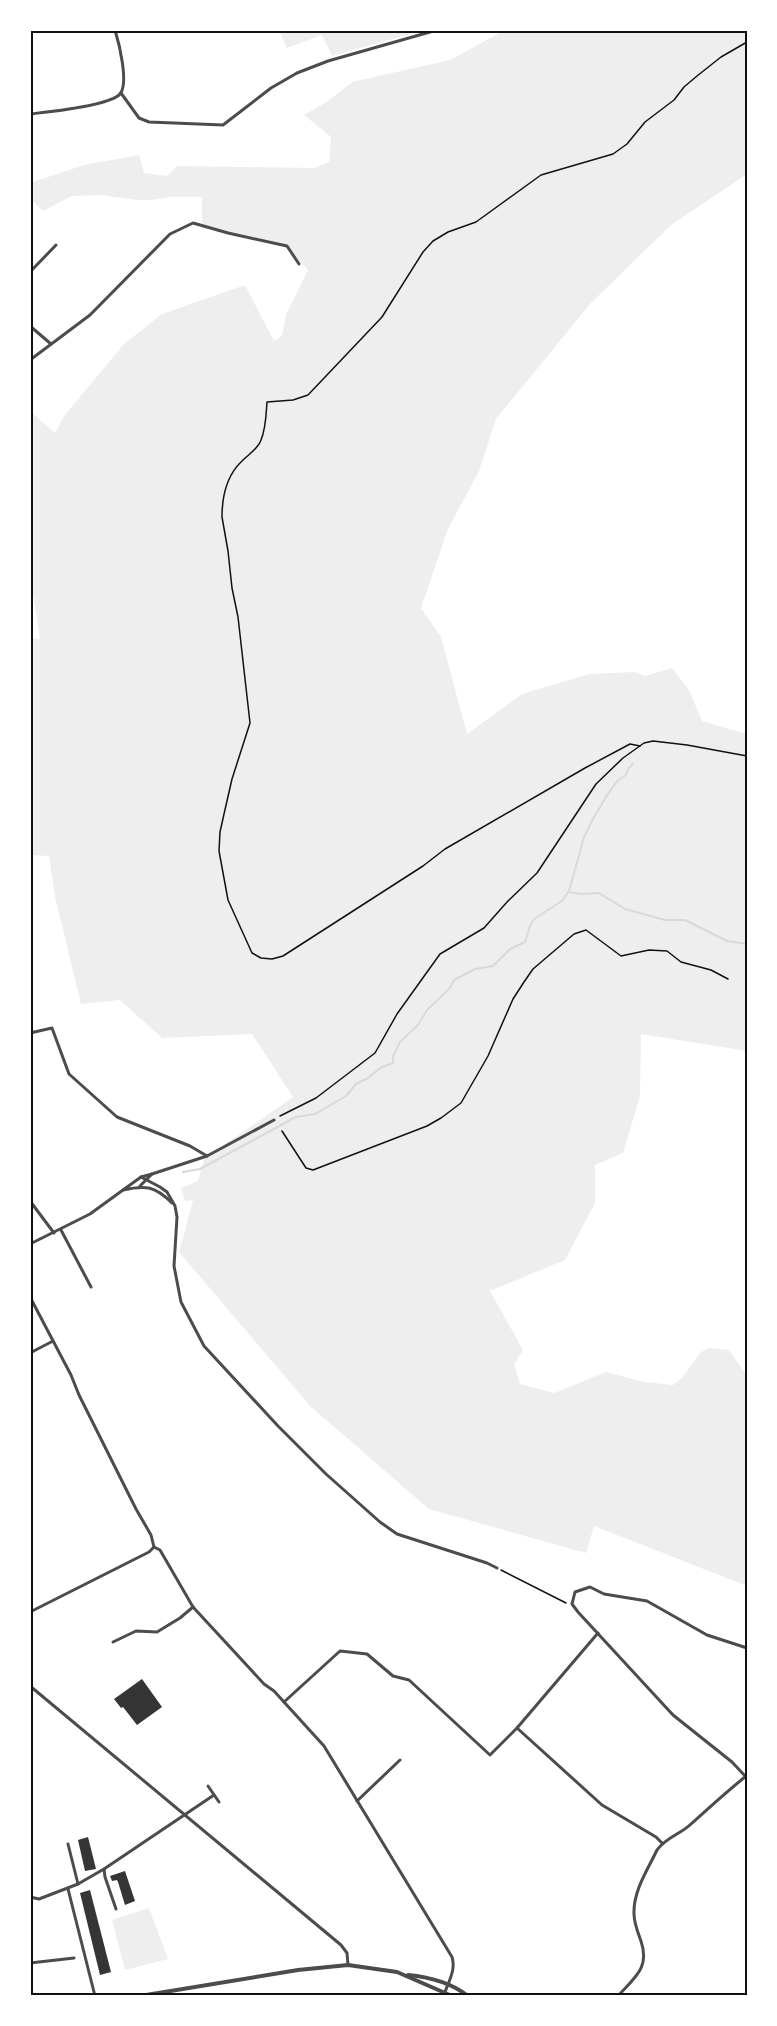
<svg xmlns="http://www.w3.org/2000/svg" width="777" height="2026" viewBox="0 0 777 2026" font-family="Overpass,sans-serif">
  <rect width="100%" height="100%" fill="#fff"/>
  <g fill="#eee">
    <polygon points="279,30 424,30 332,56 322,35 287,48"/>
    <polygon points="505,30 747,30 747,174 671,225 591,303 496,419 479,471 448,529 421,608 441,637 467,734 522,694 589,674 635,672 645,676 672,668 689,690 702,721 747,734 747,1051 641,1034 640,1096 623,1153 595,1165 595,1203 565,1260 490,1291 523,1350 514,1364 520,1384 554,1393 606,1372 644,1382 673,1385 682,1378 700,1353 708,1348 729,1350 747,1376 747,1586 594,1526 586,1553 429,1509 310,1406 179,1252 193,1200 185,1201 181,1188 198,1181 204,1159 293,1097 252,1034 162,1038 120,1000 81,1004 55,897 49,856 30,855 30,638 40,639 30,575 30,411 55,433 64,416 124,344 162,314 245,285 274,341 282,336 286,315 308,270 286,247 202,227 202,197 170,197 152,200 137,200 101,195 72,196 43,211 30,199 30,183 84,165 139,155 144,173 167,176 177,166 314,168 329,162 331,137 304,115 328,101 352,82 450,60"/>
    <polygon points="149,1908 168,1959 125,1970 112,1920"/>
  </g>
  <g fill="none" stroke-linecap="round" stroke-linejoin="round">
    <g stroke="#d9d9d9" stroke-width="2">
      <polyline points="570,892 580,894 599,893 625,909 665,920 685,920 727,941 747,944"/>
      <polyline points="183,1172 200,1169 296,1117 315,1114 346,1096 356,1084 368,1078 380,1068 393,1063 393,1056 400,1042 418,1025 427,1010 450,988 454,980 475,969 493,966 510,949 525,942 530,926 534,919 562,901 569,891 584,837 593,819 606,797 617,781 626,775 628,769 633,764"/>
    </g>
  </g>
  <g fill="#353535">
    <polygon points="142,1679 162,1707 137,1725 123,1707 121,1708 114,1699"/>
    <polygon points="88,1837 96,1869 85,1871 78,1840"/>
    <polygon points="125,1871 135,1901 125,1905 118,1882 117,1880 112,1881 110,1876"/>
    <polygon points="90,1890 111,1972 100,1975 80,1893"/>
  </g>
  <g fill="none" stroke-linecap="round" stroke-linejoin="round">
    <g stroke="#111" stroke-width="1.5">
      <path d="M640,746l-10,-2 -45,24 -140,81 -22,17 -140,90 -11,3 -11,-1 -9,-5 -24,-53 -9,-49 1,-19 4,-18 8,-35 18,-56 -12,-106 -6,-29 -4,-37 -6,-34c0,-21 5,-42 20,-56 7,-7 16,-12 19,-21 5,-12 5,-25 6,-38l26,-2 15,-5 74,-78 41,-65 10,-11 15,-9 28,-10 65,-47 72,-21 14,-10 18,-22 29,-22 10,-13 13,-11 24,-19 26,-15"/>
      <polyline points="280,1116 316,1098 375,1053 397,1014 440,954 484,928 507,902 537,873 596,784 623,758 644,743 653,741 687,745 747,756"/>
      <polyline points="282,1131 306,1168 313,1170 427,1126 441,1118 461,1103 488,1056 513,999 524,982 533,969 574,934 586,930 621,956 649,950 667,951 681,962 711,970 728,979"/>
      <polyline points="501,1570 566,1603"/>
    </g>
    <g stroke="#4c4c4c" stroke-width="3">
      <polyline points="121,93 139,118 149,122 223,125 271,88 297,73 328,61 437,30"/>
      <path d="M30,114c17,-2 80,-8 90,-20 9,-11 -1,-51 -5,-64"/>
      <polyline points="30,272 56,245"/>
      <polyline points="30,326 51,344"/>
      <polyline points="30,360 90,315 170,234 193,223 228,233 287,246 299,264"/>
      <polyline points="30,1033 52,1028 69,1074 117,1117 190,1146 207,1156"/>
      <polyline points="152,1174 207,1156 274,1120"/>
      <polyline points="141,1177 160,1187 167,1192 175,1206 177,1217 174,1266 181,1302 204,1346 278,1426 326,1474 380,1522 397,1534 487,1563 497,1568"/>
      <path d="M140,1186l12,-12 -11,3 -18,13c23,-5 32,-4 49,13"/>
      <polyline points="30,1201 54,1233"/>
      <polyline points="61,1230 91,1287"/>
      <polyline points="30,1244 90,1214 123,1190"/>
      <path d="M30,1297l41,78 8,20 57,114 15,26 3,12 6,3 33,57 71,77 10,7 50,55 128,211c4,12 -3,24 -7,35"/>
      <polyline points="30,1353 53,1341"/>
      <polyline points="30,1612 149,1552 154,1547"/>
      <polyline points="113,1642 136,1631 157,1632 180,1618 193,1607"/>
      <polyline points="747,1648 707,1635 647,1601 604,1594 590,1587 575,1592 572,1604 578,1612 673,1715 732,1762 747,1778"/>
      <polyline points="30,1686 341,1945 347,1953 348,1965"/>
      <polyline points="284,1702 340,1651 367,1654 393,1676 409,1680 490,1755 517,1728 598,1633"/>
      <polyline points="517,1728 602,1805 656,1837 662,1843"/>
      <polyline points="208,1786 219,1802"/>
      <polyline points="357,1801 400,1760"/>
      <polyline points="68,1844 78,1884"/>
      <polyline points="104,1869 105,1877 116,1909"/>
      <polyline points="68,1889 95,1996"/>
      <polyline points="30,1897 39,1899 78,1884 104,1869 214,1795"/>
      <polyline points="30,1963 74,1958"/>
      <path d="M618,1996c17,-19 32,-28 23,-55 -3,-8 -7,-18 -7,-27 -1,-23 14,-45 23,-64 9,-13 24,-16 34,-26 18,-16 35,-32 54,-47"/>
    </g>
    <g stroke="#4c4c4c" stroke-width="4">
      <path d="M408,1975c22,2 42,7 60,21"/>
      <polyline points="140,1996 298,1970 348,1965 397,1972 452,1996"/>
    </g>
  </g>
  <rect width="777" height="2026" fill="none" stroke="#ffffff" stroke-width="63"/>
  <rect x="32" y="32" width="714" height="1962" fill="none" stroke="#111" stroke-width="2"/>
</svg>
